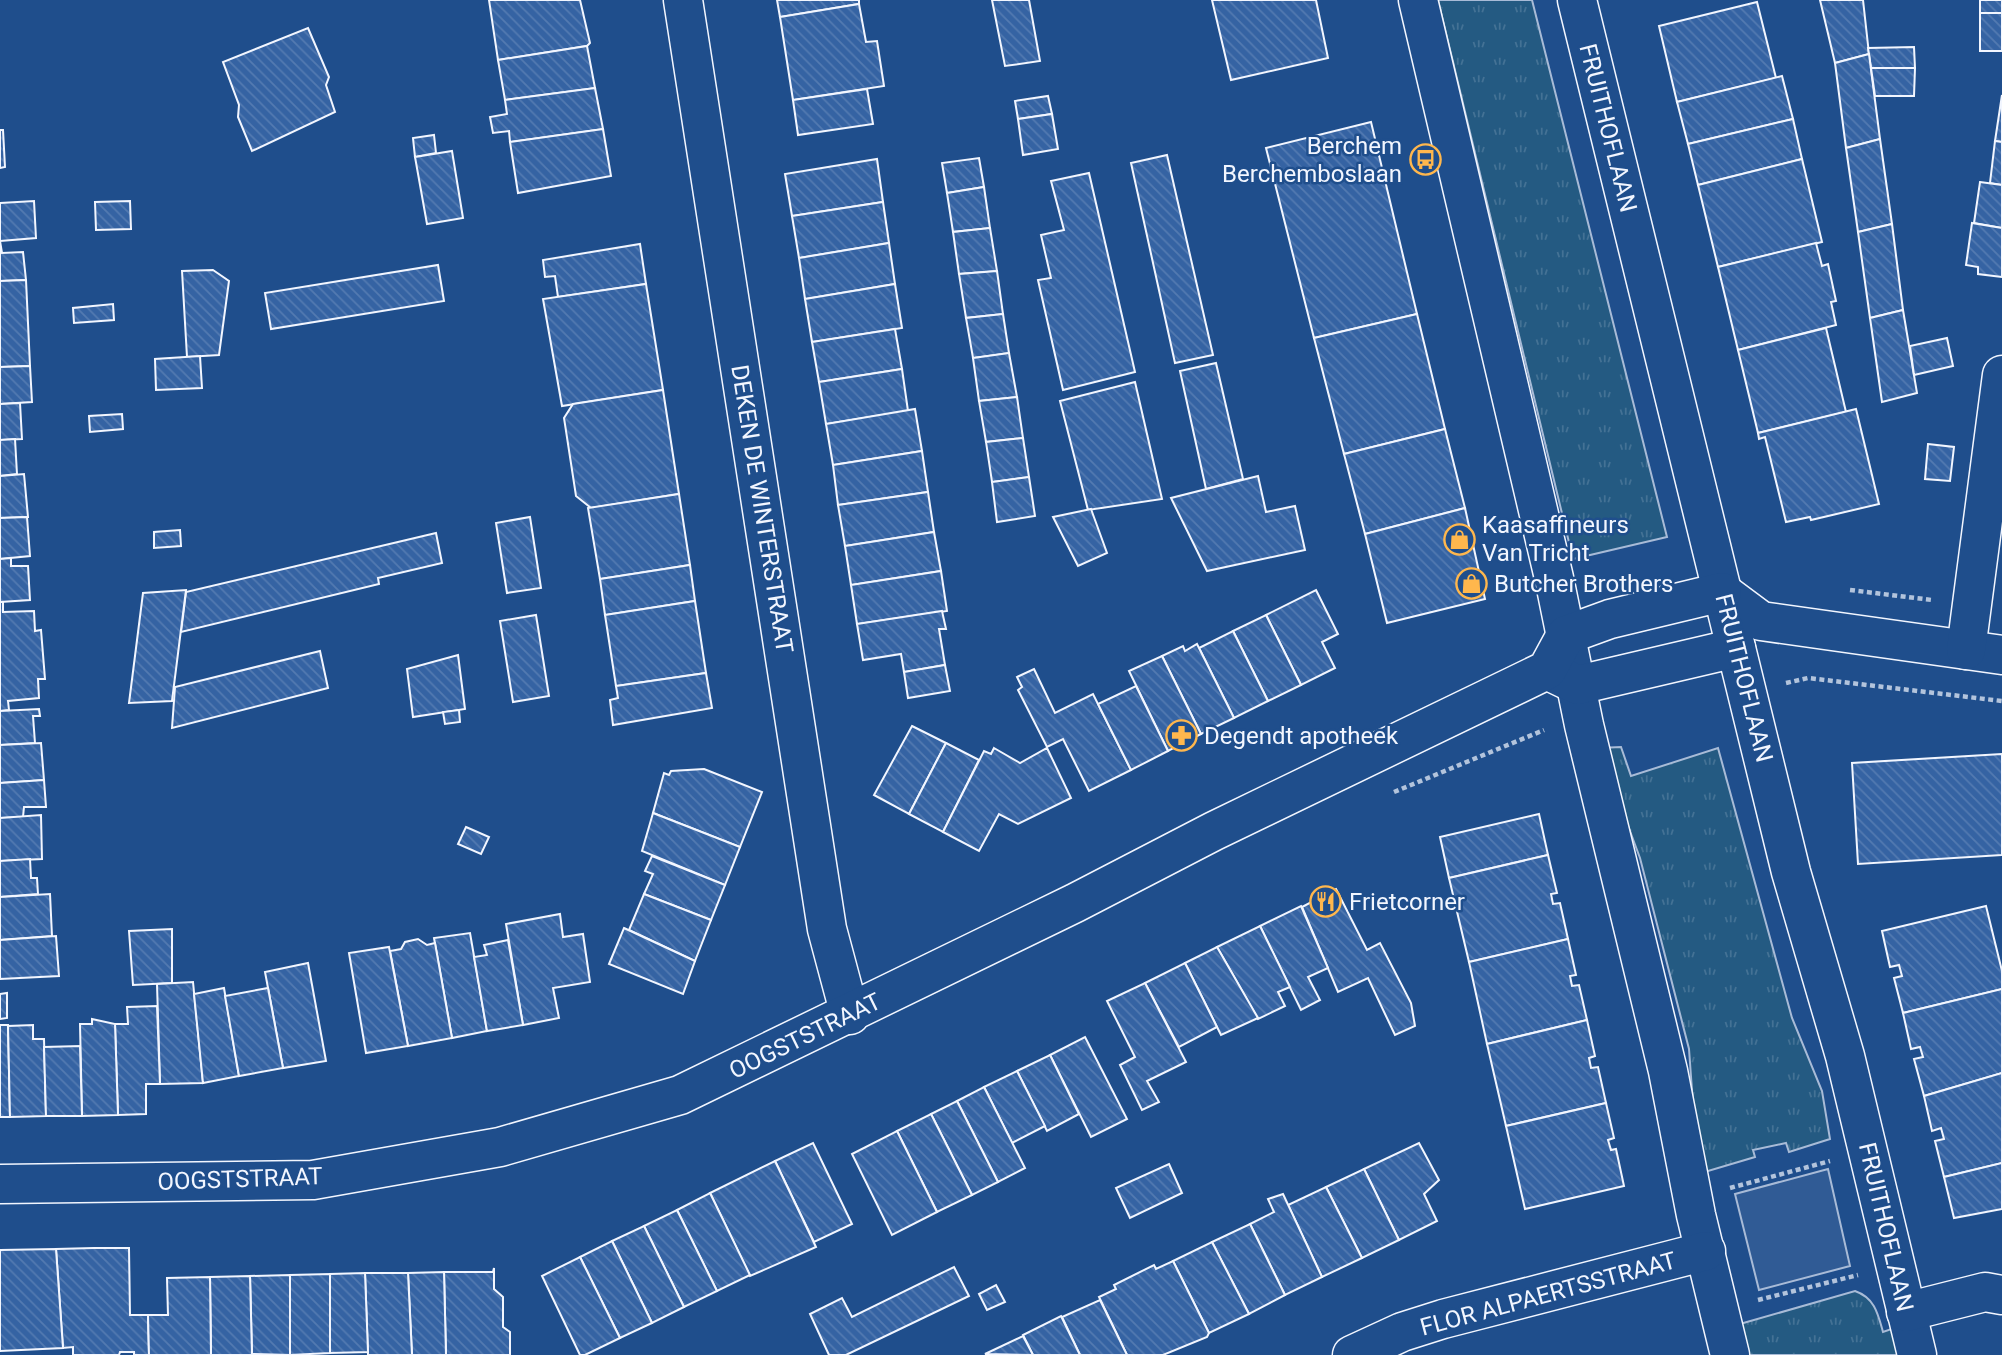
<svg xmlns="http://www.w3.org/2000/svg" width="2002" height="1355" viewBox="0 0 2002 1355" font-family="Roboto,sans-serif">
  <defs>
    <pattern id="park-tufts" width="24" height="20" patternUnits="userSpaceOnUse" patternTransform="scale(1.75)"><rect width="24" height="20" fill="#245a82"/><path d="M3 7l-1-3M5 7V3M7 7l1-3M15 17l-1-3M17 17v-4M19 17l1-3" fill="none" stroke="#447295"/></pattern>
    <pattern id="building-back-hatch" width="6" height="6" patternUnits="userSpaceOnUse" patternTransform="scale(1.75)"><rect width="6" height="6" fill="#3563a3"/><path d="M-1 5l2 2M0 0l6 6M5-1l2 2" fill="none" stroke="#537ab1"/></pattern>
  </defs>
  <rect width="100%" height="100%" fill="#1f4e8c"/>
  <g fill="url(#park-tufts)" stroke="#a8bbd7" stroke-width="2">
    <polygon points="1438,0 1532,0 1667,537 1573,559"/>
    <polygon points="1621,747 1631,776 1718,748 1792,1018 1822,1091 1830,1139 1789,1152 1786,1143 1753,1150 1755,1157 1698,1174 1689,1049 1640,858 1599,748"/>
    <path d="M1855,1291c20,7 23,23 28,41l23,-8 5,31h-167l-11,-29z"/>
  </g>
  <polygon fill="#305b95" stroke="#a8bbd7" stroke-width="2" points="1828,1169 1850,1266 1759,1290 1735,1194"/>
  <g fill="url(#building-back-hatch)" stroke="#f2f6ff" stroke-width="2">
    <polygon points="489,0 580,0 590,43 587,46 498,60"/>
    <polygon points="777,0 859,0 859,4 780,17"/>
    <polygon points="992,0 1029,0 1040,61 1005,66"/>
    <polygon points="1212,0 1316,0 1328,58 1231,80"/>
    <polygon points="1820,0 1863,0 1869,54 1835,63"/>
    <rect x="1980" y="0" width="22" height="13"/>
    <polygon points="1757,2 1776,78 1677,102 1659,26"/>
    <polygon points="859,4 866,42 877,41 884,86 793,100 780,17"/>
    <rect x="1980" y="13" width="22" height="38"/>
    <polygon points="308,28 329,77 326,85 335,112 252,151 238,117 239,105 223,62"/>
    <polygon points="587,46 595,88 505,100 498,60"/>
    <polygon points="1914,47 1915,68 1871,68 1868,48"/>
    <polygon points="1869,54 1880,139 1846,148 1835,63"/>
    <polygon points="1871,68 1915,68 1914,96 1875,96"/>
    <polygon points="1782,76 1793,119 1688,144 1677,102"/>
    <polygon points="595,88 603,129 510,142 509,131 493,133 490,117 507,114 505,100"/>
    <polygon points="867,89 873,124 798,135 793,100"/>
    <polygon points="2002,95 2002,142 1995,141"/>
    <polygon points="1048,96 1052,114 1018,119 1015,101"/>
    <polygon points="1052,114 1058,149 1023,155 1018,119"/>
    <polygon points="1793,119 1802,159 1698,185 1688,144"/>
    <polygon points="1371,122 1417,314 1314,338 1266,148"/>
    <polygon points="603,129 611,176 518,193 510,142"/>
    <polygon points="0,130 3,130 5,167 0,168"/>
    <polygon points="434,135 436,153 415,157 413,138"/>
    <polygon points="1880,139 1892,224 1858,232 1846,148"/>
    <polygon points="1995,141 2002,142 2002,185 1990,183"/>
    <polygon points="452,151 463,218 427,224 415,157"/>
    <polygon points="1167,155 1213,355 1175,363 1131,163"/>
    <polygon points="979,158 984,187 947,193 942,163"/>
    <polygon points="877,159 883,202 792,216 785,174"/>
    <polygon points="1802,159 1822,242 1718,267 1698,185"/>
    <polygon points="1089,173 1135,372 1063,390 1038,280 1051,278 1041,235 1064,230 1051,181"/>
    <polygon points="1980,182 2002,185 2002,228 1974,223"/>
    <polygon points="984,187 990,228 953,232 947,193"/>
    <polygon points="34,201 36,238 0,241 0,203"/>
    <polygon points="130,201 131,229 96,230 95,202"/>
    <polygon points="883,202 889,243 799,258 792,216"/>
    <polygon points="1972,223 2002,228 2002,277 1978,274 1978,267 1966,265"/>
    <polygon points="1892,224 1903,310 1870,318 1858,232"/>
    <polygon points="990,228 997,271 959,274 953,232"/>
    <polygon points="0,241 2,253 23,252 26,280 0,281"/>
    <polygon points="889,243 895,284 805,299 799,258"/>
    <polygon points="1816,243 1822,266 1828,264 1836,301 1831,302 1836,325 1738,350 1718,267"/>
    <polygon points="640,244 646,284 558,297 555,276 545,277 543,260"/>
    <polygon points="438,265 444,301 271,329 265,293"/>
    <polygon points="213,270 229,281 219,355 187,357 182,271"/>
    <polygon points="997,271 1003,314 966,318 959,274"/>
    <polygon points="26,280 30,366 0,367 0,281"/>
    <polygon points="646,284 663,390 562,406 543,299"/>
    <polygon points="895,284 902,328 812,342 805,299"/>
    <polygon points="113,304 114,320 74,323 73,308"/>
    <polygon points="1903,310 1917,393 1882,402 1870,318"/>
    <polygon points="1003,314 1009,353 973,358 966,318"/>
    <polygon points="1417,314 1445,429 1344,454 1314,338"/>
    <polygon points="1826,328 1846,412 1758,433 1738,350"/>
    <polygon points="895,329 902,369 819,382 812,342"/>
    <polygon points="1947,338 1953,366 1914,375 1910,346"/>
    <polygon points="1009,353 1017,397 979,401 973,358"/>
    <polygon points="200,356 202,388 156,390 155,359"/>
    <polygon points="1216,363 1243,479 1206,489 1180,371"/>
    <polygon points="30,366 32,402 0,404 0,367"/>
    <polygon points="902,369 908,411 826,424 819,382"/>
    <polygon points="1135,382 1162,499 1088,510 1060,401"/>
    <polygon points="663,390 679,494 591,508 576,496 564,418 573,404"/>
    <polygon points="1017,397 1023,438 986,442 979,401"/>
    <polygon points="20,403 22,439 0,440 0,404"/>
    <polygon points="915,409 922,451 833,465 826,424"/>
    <polygon points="1856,409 1879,504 1811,520 1810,517 1786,522 1765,437 1759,439 1758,433"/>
    <polygon points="122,414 123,429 90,432 89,416"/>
    <polygon points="1445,429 1465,508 1365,534 1344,454"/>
    <polygon points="1023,438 1029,477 992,482 986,442"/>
    <polygon points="15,439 17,474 0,476 0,440"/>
    <polygon points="1928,444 1954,447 1950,481 1925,479"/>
    <polygon points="922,451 928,492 838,505 833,465"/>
    <polygon points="24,474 28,517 0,518 0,476"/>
    <polygon points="1258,476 1266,512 1295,506 1305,550 1207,571 1171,498"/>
    <polygon points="1029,477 1035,516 997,522 992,482"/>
    <polygon points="928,492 934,532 845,546 838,505"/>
    <polygon points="679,494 690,565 600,579 588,508"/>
    <polygon points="1465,508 1485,599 1387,623 1365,534"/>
    <polygon points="1091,509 1107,553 1078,566 1053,517"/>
    <polygon points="27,517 30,556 0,559 0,518"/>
    <polygon points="530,517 541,588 507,593 496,523"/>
    <polygon points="180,530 181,546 154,548 154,532"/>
    <polygon points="934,532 941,571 851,585 845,546"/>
    <polygon points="436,533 442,563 378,578 379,584 181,632 186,592"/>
    <polygon points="11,558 11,566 28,566 30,600 0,602 0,559"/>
    <polygon points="690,565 695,601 605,615 600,579"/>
    <polygon points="941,571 947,611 857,624 851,585"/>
    <polygon points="186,590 172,701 129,703 143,593"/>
    <polygon points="1316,590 1338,634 1322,642 1335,668 1301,685 1266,615"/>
    <polygon points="695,601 706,673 616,686 605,615"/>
    <polygon points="0,602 3,602 3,612 34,611 35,631 41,630 45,679 38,679 39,698 8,701 9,710 0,711"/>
    <polygon points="942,611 946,629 939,629 945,665 904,672 901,654 863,660 857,624"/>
    <polygon points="536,615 549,696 513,702 500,621"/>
    <polygon points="1266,615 1301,685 1268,701 1233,631"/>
    <polygon points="1233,631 1268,701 1234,718 1199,648"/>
    <polygon points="1197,644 1234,718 1201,734 1162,656 1183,646 1185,651"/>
    <polygon points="320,651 328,688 172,728 175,687"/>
    <polygon points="458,655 465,709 413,717 407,669"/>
    <polygon points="1162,656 1201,734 1168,751 1129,671"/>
    <polygon points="945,665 950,691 908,698 904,672"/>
    <polygon points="1034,669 1055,713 1093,694 1131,770 1089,791 1063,739 1047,747 1018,690 1022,687 1017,677"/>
    <polygon points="706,673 712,708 613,725 610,700 618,698 616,686"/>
    <polygon points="1136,686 1168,751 1131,770 1098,704"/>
    <polygon points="39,709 40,716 33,716 35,743 0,745 0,711"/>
    <polygon points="459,710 460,722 445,724 443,712"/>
    <polygon points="912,726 946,743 909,814 874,795"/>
    <polygon points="41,743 44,780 0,783 0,745"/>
    <polygon points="946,743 979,760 943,832 909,814"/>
    <polygon points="994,748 1020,763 1047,748 1071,798 1018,824 999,814 979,851 943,832 984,751 991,754"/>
    <polygon points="2002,754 2002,855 1858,864 1852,763"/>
    <polygon points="704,769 762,792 740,847 653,813 664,773 669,775 671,771"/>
    <polygon points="44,780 46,807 24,807 23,817 0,818 0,783"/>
    <polygon points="653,813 740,847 725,885 642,851"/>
    <polygon points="1539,814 1548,855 1449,878 1440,837"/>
    <polygon points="41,815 42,859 0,861 0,818"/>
    <polygon points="466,827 489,837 481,854 458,844"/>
    <polygon points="1548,855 1557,893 1551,894 1553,904 1560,903 1568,939 1469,962 1449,878"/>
    <polygon points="652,856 725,885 711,920 644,894 653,874 645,871"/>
    <polygon points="30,859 31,878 37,878 38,894 0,897 0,861"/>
    <polygon points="1336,889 1367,950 1380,943 1411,1003 1415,1026 1395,1035 1368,978 1338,992 1302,907"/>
    <polygon points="50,894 52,936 0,940 0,897"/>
    <polygon points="644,894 711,920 695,961 629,930"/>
    <polygon points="1301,906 1328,968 1308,977 1320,1000 1301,1010 1260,926"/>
    <polygon points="1986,906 2002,971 2002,989 1903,1013 1894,978 1902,976 1899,965 1890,967 1882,931"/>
    <polygon points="560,914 563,937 583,934 590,982 553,988 559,1018 523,1025 506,924"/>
    <polygon points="1260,926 1290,987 1278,992 1285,1006 1258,1019 1217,947"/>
    <polygon points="624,928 695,961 683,994 609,964"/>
    <polygon points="172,929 172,983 133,985 129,931"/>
    <polygon points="470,933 487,1031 452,1038 434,938"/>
    <polygon points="56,936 59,976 0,979 0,940"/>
    <polygon points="418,939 427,945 435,943 452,1038 408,1046 390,951 401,949 405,942"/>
    <polygon points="1568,939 1576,975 1570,976 1572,986 1579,985 1587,1020 1487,1044 1469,962"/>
    <polygon points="508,940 523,1025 487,1031 474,957 487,955 484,945"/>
    <polygon points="389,947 408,1046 366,1053 349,953"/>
    <polygon points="1217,947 1258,1018 1221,1035 1185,963"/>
    <polygon points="308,963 326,1061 283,1068 265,972"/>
    <polygon points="1185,963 1217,1027 1179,1047 1145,983"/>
    <polygon points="193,982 203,1083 160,1084 157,984"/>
    <polygon points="1145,983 1186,1062 1147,1081 1159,1102 1142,1110 1120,1065 1135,1057 1107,1001"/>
    <polygon points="224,988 239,1076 203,1083 194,994"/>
    <polygon points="268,988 283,1068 239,1076 225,996"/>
    <polygon points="2002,989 2002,1073 1924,1096 1914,1059 1923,1057 1920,1047 1911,1049 1903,1013"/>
    <polygon points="7,993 7,1018 0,1019 0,994"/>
    <polygon points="157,1006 160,1084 146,1084 146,1114 118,1115 115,1024 128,1024 127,1007"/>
    <polygon points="92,1019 115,1024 118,1115 82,1116 80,1024 92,1024"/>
    <polygon points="1587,1020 1595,1056 1589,1058 1591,1068 1598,1067 1606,1103 1506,1126 1487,1044"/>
    <polygon points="0,1025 8,1025 10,1117 0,1117"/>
    <polygon points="33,1025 33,1039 44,1039 46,1116 10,1117 8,1026"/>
    <polygon points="1085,1037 1127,1119 1091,1137 1050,1055"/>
    <polygon points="80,1046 82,1116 46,1116 44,1047"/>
    <polygon points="1050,1055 1079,1114 1047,1131 1017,1071"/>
    <polygon points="1017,1071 1045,1126 1012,1143 984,1087"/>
    <polygon points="2002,1073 2002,1163 1944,1177 1935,1141 1944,1139 1941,1128 1932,1131 1924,1096"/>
    <polygon points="984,1087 1025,1168 998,1182 957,1101"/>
    <polygon points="957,1101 998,1182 972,1195 931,1114"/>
    <polygon points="1606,1103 1614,1138 1608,1140 1611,1150 1616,1149 1624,1186 1525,1209 1506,1126"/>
    <polygon points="931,1114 972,1195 937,1212 897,1131"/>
    <polygon points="897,1131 937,1212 892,1235 852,1154"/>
    <polygon points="813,1143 852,1224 814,1242 775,1161"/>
    <polygon points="1419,1143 1439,1180 1424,1194 1437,1221 1399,1240 1364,1169"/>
    <polygon points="775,1161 816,1247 750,1276 710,1193"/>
    <polygon points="2002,1163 2002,1209 1954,1218 1944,1177"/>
    <polygon points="1169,1164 1182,1193 1130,1218 1116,1188"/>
    <polygon points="1364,1169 1399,1240 1362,1258 1326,1187"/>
    <polygon points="1326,1187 1362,1258 1322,1277 1288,1205"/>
    <polygon points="710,1193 750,1275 717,1291 677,1210"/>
    <polygon points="1283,1194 1322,1277 1285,1295 1250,1224 1274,1212 1268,1199"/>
    <polygon points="677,1210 717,1291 684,1307 644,1226"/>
    <polygon points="1250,1224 1285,1295 1249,1314 1212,1242"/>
    <polygon points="644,1226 684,1307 652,1323 612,1241"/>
    <polygon points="612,1241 652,1323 620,1338 580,1257"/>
    <polygon points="1212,1242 1249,1314 1209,1333 1173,1261"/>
    <polygon points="94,1248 129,1248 130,1315 148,1315 149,1355 134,1355 134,1352 120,1352 119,1355 73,1355 73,1347 63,1348 56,1249"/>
    <polygon points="56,1249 63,1348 0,1351 0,1250"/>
    <polygon points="580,1257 620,1338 585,1355 580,1355 542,1276"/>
    <polygon points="1173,1261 1209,1333 1207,1337 1163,1355 1127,1355 1099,1297 1116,1289 1114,1285 1154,1265 1156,1269"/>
    <polygon points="954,1267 969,1296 846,1355 829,1355 810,1314 842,1298 852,1317"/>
    <polygon points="494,1268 494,1289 503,1297 503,1327 510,1332 510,1355 446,1355 444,1272 493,1272"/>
    <polygon points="444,1272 446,1355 412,1355 408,1273"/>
    <polygon points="365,1273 408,1273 412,1355 368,1355"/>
    <polygon points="365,1273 368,1352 330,1353 330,1274"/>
    <polygon points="330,1274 330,1353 290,1355 290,1275"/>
    <polygon points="290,1275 290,1355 252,1354 250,1276"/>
    <polygon points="250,1276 252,1355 211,1355 210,1277"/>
    <polygon points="210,1277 211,1355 149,1355 148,1315 168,1315 167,1278"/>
    <polygon points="996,1285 1005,1302 987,1310 979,1294"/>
    <polygon points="1100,1300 1127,1355 1080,1355 1062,1317"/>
    <polygon points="1061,1316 1080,1355 1033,1355 1023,1335"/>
    <polygon points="1023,1336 1033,1355 985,1354"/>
  </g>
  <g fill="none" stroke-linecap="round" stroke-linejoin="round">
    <defs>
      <g id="minor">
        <polyline points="683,0 827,929 850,1015"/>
        <polyline points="1418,0 1554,578 1584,725 1668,1071 1696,1215 1730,1355"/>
        <polyline points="1577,0 1791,872 1845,1056 1917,1355"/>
        <polyline points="1722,592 1761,621 2002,655"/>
        <polyline points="1966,650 2002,375"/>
        <polyline points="1555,674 1578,685 1736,648"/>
        <polyline points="0,1184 313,1180 500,1147 680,1095 1075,903 1214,831 1547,670 1566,635 1610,619 1722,592"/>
        <polyline points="1906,1312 1985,1292 2002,1295"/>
        <polyline points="1352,1355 1402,1332 1443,1319 1706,1251"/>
      </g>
    </defs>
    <use href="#minor" stroke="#f2f6ff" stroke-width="41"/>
    <g stroke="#b3c4dc" stroke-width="4.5" stroke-dasharray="5 3.5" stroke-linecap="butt">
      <polyline points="1850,590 1932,600"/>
      <polyline points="1786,683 1808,678 2002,701"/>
      <polyline points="1394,792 1544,730"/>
      <polyline points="1730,1188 1830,1161"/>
      <polyline points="1758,1300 1858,1275"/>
    </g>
    <use href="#minor" stroke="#1f4e8c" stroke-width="38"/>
  </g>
  <defs>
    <symbol id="bus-ring" viewBox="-11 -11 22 22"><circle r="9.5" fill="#1f4e8c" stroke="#ffb74d" stroke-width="1.5"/><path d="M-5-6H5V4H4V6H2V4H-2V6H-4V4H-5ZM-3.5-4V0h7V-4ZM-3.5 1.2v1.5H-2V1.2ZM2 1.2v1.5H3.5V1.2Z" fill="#ffb74d"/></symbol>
    <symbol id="shop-ring" viewBox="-11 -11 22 22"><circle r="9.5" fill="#1f4e8c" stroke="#ffb74d" stroke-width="1.5"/><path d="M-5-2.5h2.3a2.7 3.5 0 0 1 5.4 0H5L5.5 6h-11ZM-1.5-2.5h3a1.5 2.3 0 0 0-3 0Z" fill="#ffb74d"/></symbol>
    <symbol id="pharmacy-ring" viewBox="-11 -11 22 22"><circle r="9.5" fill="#1f4e8c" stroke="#ffb74d" stroke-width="1.5"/><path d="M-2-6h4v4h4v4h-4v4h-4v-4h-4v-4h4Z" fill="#ffb74d"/></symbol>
    <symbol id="restaurant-ring" viewBox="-11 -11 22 22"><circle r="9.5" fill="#1f4e8c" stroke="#ffb74d" stroke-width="1.5"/><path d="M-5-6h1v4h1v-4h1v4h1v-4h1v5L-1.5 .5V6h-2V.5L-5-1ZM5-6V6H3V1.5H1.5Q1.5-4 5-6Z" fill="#ffb74d"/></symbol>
  </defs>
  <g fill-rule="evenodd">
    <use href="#bus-ring" x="1408" y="142" width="35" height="35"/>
    <use href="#shop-ring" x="1442" y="522" width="35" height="35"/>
    <use href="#shop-ring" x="1454" y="566" width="35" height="35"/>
    <use href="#pharmacy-ring" x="1164" y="718" width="35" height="35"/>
    <use href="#restaurant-ring" x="1308" y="884" width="35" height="35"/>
  </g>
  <g text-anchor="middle" stroke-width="5" stroke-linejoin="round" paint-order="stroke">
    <g font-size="24" fill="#f2f6ff" stroke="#1f4e8c">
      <text transform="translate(1608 128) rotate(76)" y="8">FRUITHOFLAAN</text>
      <text transform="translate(762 509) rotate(81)" y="8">DEKEN DE WINTERSTRAAT</text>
      <text transform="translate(1744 678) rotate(76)" y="8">FRUITHOFLAAN</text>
      <text transform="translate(805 1036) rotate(-26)" y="8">OOGSTSTRAAT</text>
      <text transform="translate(240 1179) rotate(-2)" y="8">OOGSTSTRAAT</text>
      <text transform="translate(1886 1227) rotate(77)" y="8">FRUITHOFLAAN</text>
      <text transform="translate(1548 1294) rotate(-15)" y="8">FLOR ALPAERTSSTRAAT</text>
    </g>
    <g font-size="24" fill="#f2f6ff" stroke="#1f4e8c" text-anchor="start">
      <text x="1402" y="154" text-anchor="end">Berchem<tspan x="1402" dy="28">Berchemboslaan</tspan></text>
      <text x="1482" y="533">Kaasaffineurs<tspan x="1482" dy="28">Van Tricht</tspan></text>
      <text x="1494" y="592">Butcher Brothers</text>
      <text x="1204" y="744">Degendt apotheek</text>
      <text x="1349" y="910">Frietcorner</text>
    </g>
  </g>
</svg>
